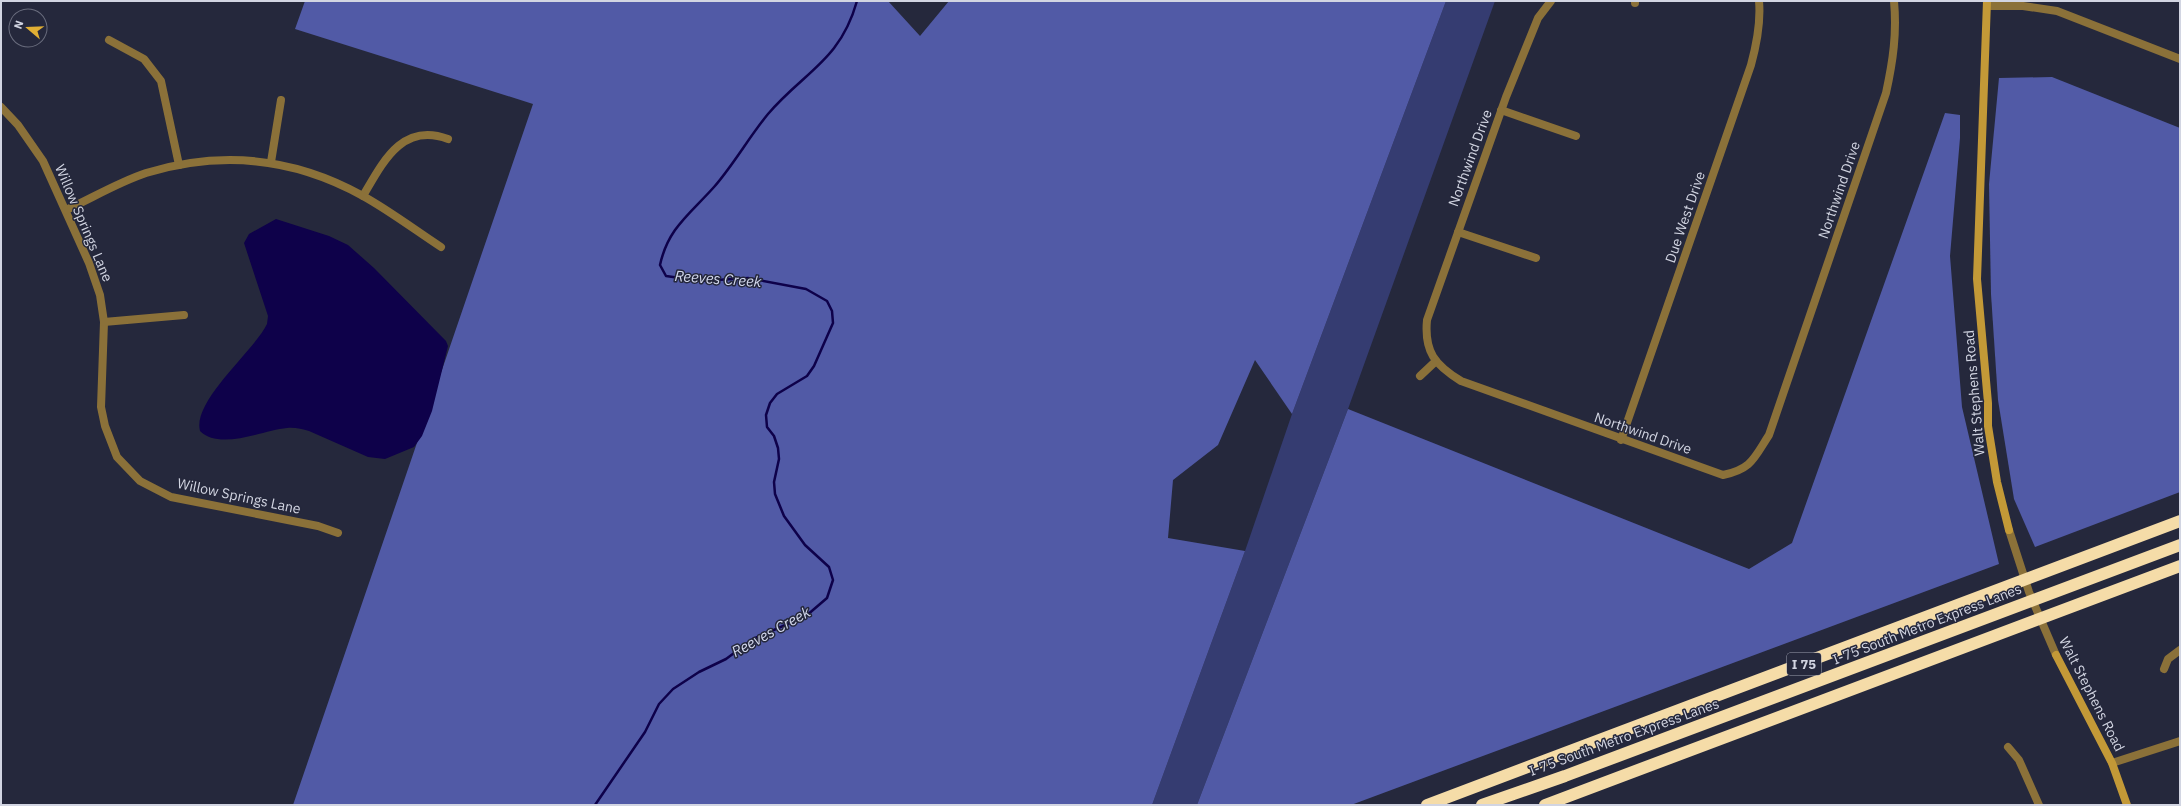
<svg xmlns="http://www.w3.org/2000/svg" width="2181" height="806" viewBox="0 0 2181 806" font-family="'IBM Plex Sans',sans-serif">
  <rect width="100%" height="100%" fill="#25283c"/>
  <polygon fill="#353c71" points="1446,1 1495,1 1348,409 1197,805 1152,805 1245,551 1292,414"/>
  <g fill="#515aa6">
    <polygon points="305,1 888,1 920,36 949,1 1446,1 1292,414 1255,360 1218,445 1173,480 1168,538 1245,551 1152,805 293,805 533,104 295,29"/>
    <polygon points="2052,77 2180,128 2180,492 2035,547 2014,499 1998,400 1991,294 1989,184 1999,78"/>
    <polygon points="1945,113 1960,115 1960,138 1950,256 1962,407 1999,564 1351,805 1197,805 1348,409 1749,569 1792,543"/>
  </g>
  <path fill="#0e014a" d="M276,219l53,17 19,9 26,23 72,73 2,5 -16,65 -10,25 -8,11 -29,12 -17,-2 -59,-26c-7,-2 -15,-4 -22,-3 -24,2 -67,23 -87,3 -8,-30 54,-80 67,-107l1,-8 -24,-73 5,-9z"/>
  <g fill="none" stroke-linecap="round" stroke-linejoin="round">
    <path stroke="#0e014a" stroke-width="2.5" d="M595,805l50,-73 14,-28 14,-15 26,-17 27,-13 27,-20 53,-23 21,-18 6,-18 -4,-13 -24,-22 -21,-29 -9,-22 -1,-12 5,-23 -1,-11 -4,-12 -7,-9 -1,-12 4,-12 7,-9 30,-18 7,-10 19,-43 -1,-12 -5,-10 -21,-12 -58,-11 -47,3 -35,-5 -6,-11c8,-37 30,-51 54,-78 20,-23 35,-50 54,-73 37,-43 72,-53 89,-113"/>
    <g stroke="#8b7139" stroke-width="8">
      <path d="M1551,1l-13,17 -32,79 -79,223c-3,32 8,45 34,61l262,94c29,-6 31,-17 46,-40l117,-342c7,-32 11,-60 8,-92"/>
      <polyline points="1635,1 1635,3"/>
      <polyline points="1987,6 2023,6 2057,11 2180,59"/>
      <polyline points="109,40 144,59 161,81 179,165"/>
      <polyline points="1,107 18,125 43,161 89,263 100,295 104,322 101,407 105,426 117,457 140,481 171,497 318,526 338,533"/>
      <polyline points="1501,110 1576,136"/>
      <polyline points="271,162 281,100"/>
      <path d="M363,196c20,-34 39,-74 85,-57"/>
      <path d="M66,210c26,-12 53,-28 80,-37 76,-23 147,-16 217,23 27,15 52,34 78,51"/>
      <polyline points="1458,232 1536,258"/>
      <polyline points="104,322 184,315"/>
      <polyline points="1420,376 1436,361"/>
      <path d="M1621,440l130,-375c6,-22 10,-42 8,-64"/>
      <polyline points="2009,530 2029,592 2056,655"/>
      <polyline points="2164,669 2168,659 2180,650"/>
      <polyline points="2008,747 2019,760 2039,805"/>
      <polyline points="2112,763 2180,741"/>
    </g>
    <g stroke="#c39937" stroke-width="8">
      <polyline points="1987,1 1977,279 1988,403 1988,426 1997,482 2009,530"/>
      <polyline points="2056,655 2112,763 2127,805"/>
    </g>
    <g stroke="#f5dca8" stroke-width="12">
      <polyline points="1427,805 2180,521"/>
      <polyline points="1482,805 1565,776 2180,545"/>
      <polyline points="1545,805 2180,566"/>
    </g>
  </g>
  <g text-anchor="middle" stroke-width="3" stroke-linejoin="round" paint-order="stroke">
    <rect fill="#25283c" stroke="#9ea1b0" stroke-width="1" x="1787" y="653" width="34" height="22" rx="3"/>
    <g font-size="13" font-weight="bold" fill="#d2d5e2">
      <text x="1804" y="669">I 75</text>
    </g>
    <g font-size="14" fill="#d2d5e2" stroke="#25283c">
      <text transform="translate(1470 158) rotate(-70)" y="5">Northwind Drive</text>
      <text transform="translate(1839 190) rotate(-71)" y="5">Northwind Drive</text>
      <text transform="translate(1685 217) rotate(-71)" y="5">Due West Drive</text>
      <text transform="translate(84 223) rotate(67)" y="5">Willow Springs Lane</text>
      <text transform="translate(1974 393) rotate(-95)" y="5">Walt Stephens Road</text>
      <text transform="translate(1643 433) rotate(19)" y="5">Northwind Drive</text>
      <text transform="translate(239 496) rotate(12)" y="5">Willow Springs Lane</text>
      <text transform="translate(1927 624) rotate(-21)" y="5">I-75 South Metro Express Lanes</text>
      <text transform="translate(2092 694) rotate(63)" y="5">Walt Stephens Road</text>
      <text transform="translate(1624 737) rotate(-20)" y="5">I-75 South Metro Express Lanes</text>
    </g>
    <g font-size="15" font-style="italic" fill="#d3d8ed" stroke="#25283c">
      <text transform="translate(718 279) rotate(4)" y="5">Reeves Creek</text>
      <text transform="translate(771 632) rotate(-29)" y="5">Reeves Creek</text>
    </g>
  </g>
  <rect width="2181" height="806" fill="none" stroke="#d2d5e2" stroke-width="4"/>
  <g transform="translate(28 28) rotate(289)"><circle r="19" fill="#25283c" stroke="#6a6d7e"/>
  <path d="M0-3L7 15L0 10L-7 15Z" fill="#e1af34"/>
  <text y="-6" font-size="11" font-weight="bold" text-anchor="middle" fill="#d2d5e2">N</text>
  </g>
</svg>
